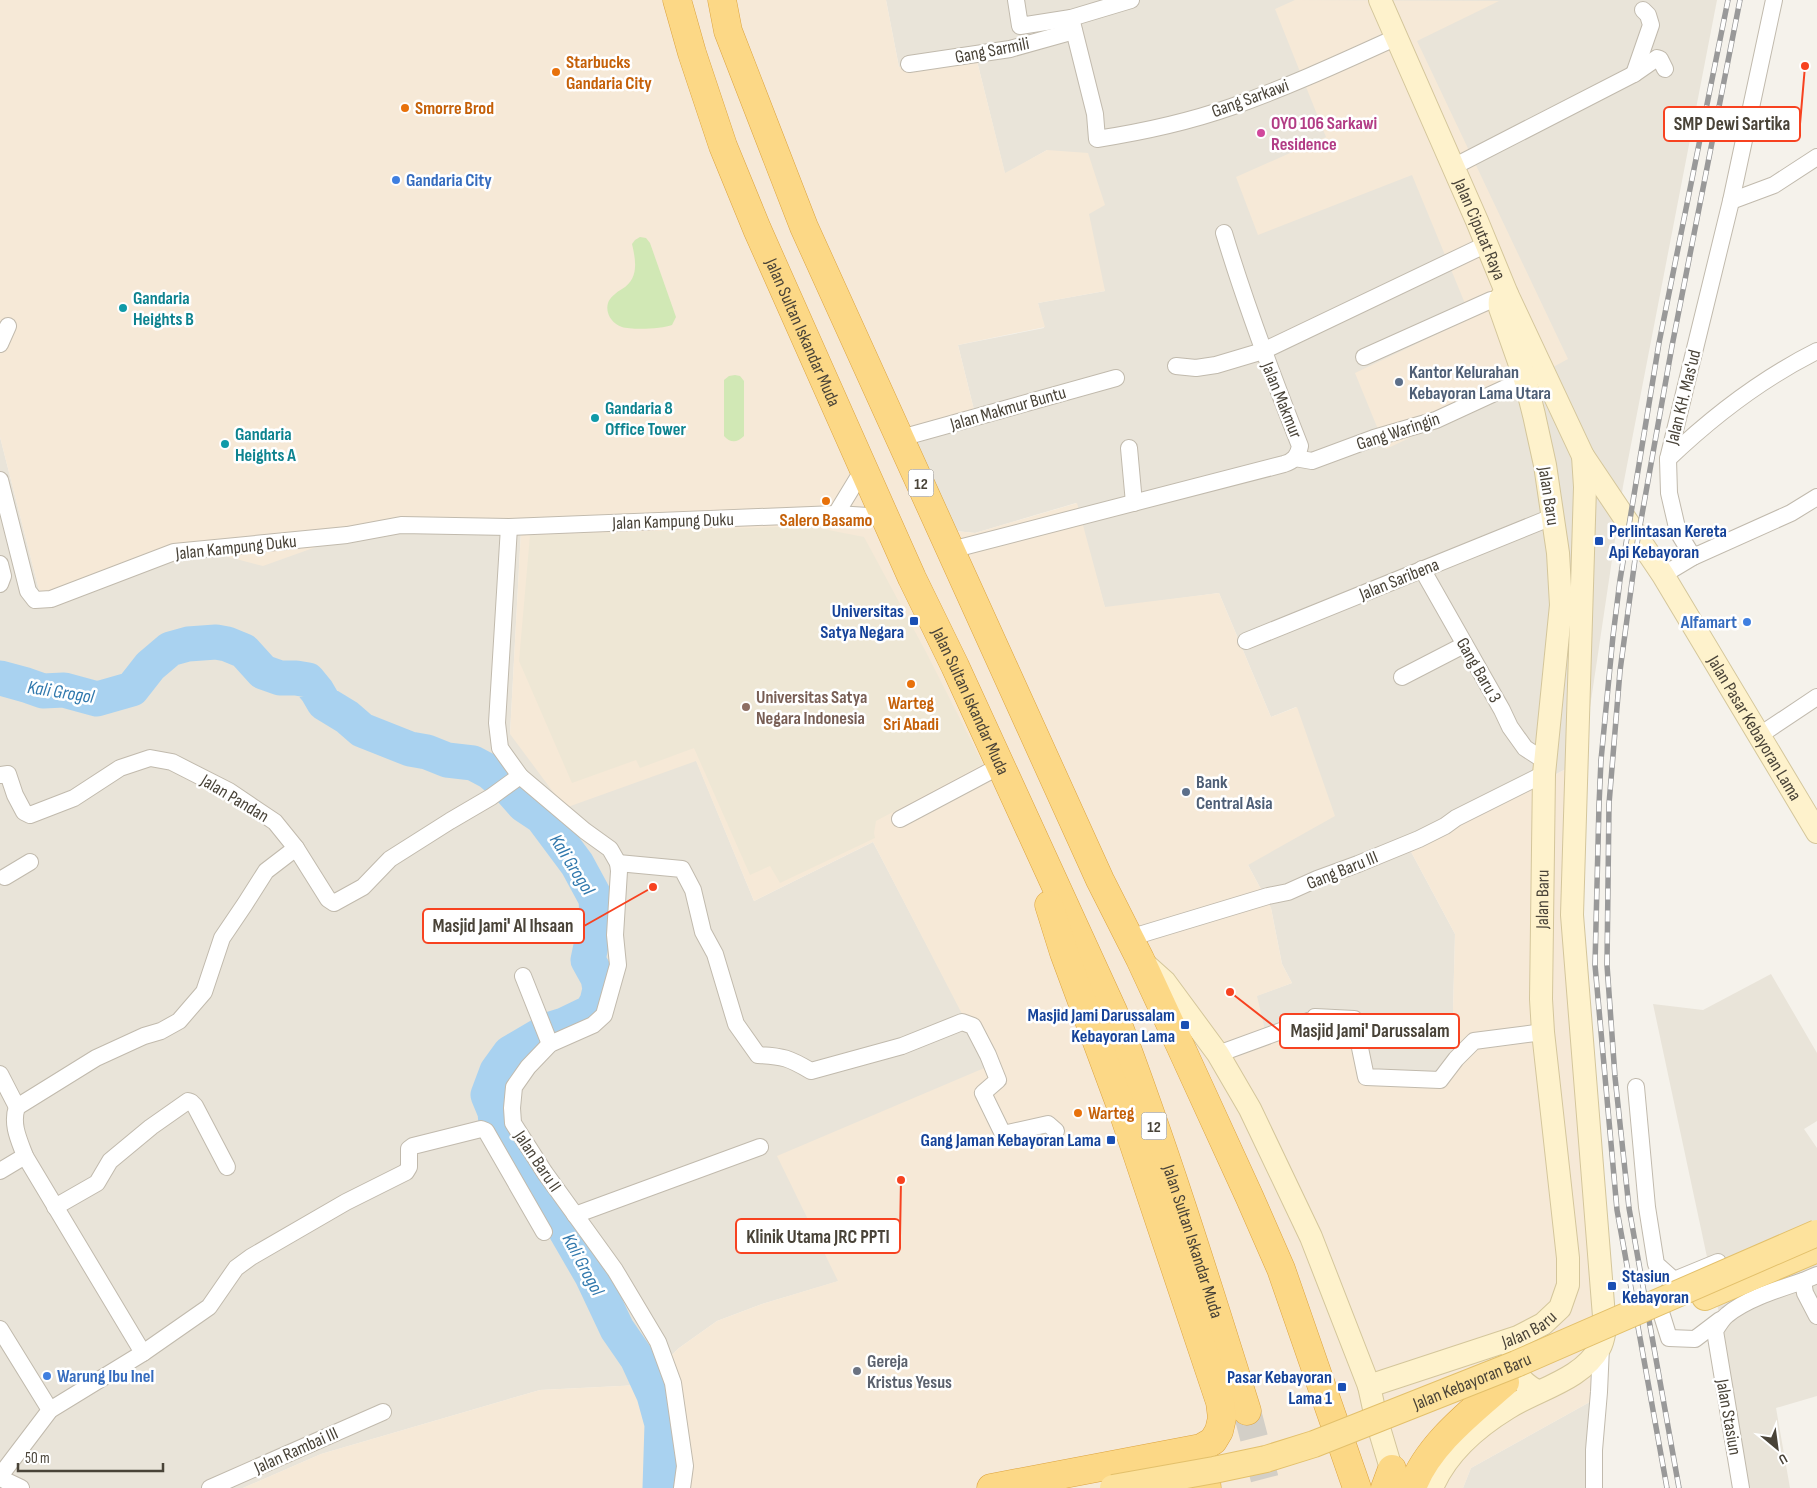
<svg xmlns="http://www.w3.org/2000/svg" width="1817" height="1488" viewBox="0 0 1817 1488" font-family="'Sofia Sans Condensed',sans-serif">
  <rect width="100%" height="100%" fill="#f5f2eb"/>
  <g fill="#e9e4d9">
    <polygon points="886,0 1717,0 1623,486 1582,761 1409,848 1455,934 1453,1010 1457,1049 1456,1068 1371,1083 1358,1015 1268,1043 1256,996 1292,983 1282,964 1271,908 1248,865 1296,707 1271,717 1219,593 1105,608 1076,503 975,533 956,531 915,444 977,422 958,345 1044,328 1038,303 1105,291 1047,150 1005,174 976,57 899,67"/>
    <polygon points="0,437 40,594 179,544 394,519 521,530 510,734 696,760 754,901 873,842 990,1066 839,1281 762,1304 717,1321 679,1348 640,1385 540,1390 321,1454 243,1488 0,1488"/>
    <polygon points="1771,974 1817,1053 1817,1121 1804,1129 1817,1148 1817,1396 1776,1408 1790,1488 1744,1488 1720,1318 1653,1004 1703,1010"/>
    <polygon points="1606,1393 1587,1488 1463,1488 1471,1468"/>
  </g>
  <g fill="#f6e9d7">
    <polygon points="0,0 886,0 899,67 976,57 1005,173 1047,150 1088,153 1105,205 1089,214 1105,291 1038,303 1045,327 958,345 977,422 915,443 956,531 975,533 1077,503 1105,607 1219,593 1271,717 1297,707 1335,816 1248,865 1271,908 1282,964 1292,983 1257,996 1268,1043 1358,1015 1371,1083 1446,1082 1457,1049 1453,1010 1455,934 1409,848 1582,761 1581,1082 1606,1393 1471,1468 1463,1488 243,1488 321,1454 540,1390 640,1385 679,1348 717,1321 762,1304 838,1281 777,1156 989,1066 873,842 754,901 696,761 565,808 510,734 521,530 394,519 263,566 179,544 40,594 0,437"/>
    <polygon points="1295,0 1499,1 1417,41 1568,359 1509,391 1386,449 1355,373 1471,318 1412,175 1258,235 1236,177 1326,137 1275,9"/>
  </g>
  <polygon fill="#eee7d5" points="808,526 864,537 926,652 983,764 876,821 874,833 875,838 780,883 770,866 750,875 694,748 640,768 636,760 572,783 519,661 530,535"/>
  <g fill="#d1e8b5">
    <path d="M640,237l6,1 4,5 26,74 -4,8c-9,4 -41,5 -50,2 -10,-3 -17,-14 -14,-24 2,-6 9,-11 14,-14 17,-10 14,-28 10,-45l3,-4z"/>
    <path d="M735,375l5,1 4,5v55c-7,7 -14,7 -20,0v-56l5,-4z"/>
  </g>
  <g fill="none" stroke-linecap="round" stroke-linejoin="round">
    <polyline stroke="#a9d2f0" stroke-width="35" points="0,678 26,685 43,691 64,690 97,699 132,689 150,666 170,649 188,644 216,642 227,644 244,651 263,672 280,678 296,678 308,680 317,691 324,703 347,717 362,730 410,749 427,752 447,760 473,763 490,772 509,788 524,805 542,817 577,864 596,899 597,917 588,960 598,978 600,989 597,1002 591,1012 564,1025 551,1029 510,1053 497,1071 488,1095 495,1112 496,1124 509,1139 542,1184 559,1219 592,1276 617,1329 637,1358 654,1395 662,1424 660,1488"/>
    <polyline stroke="#d3cfc7" stroke-width="28" stroke-dasharray="28 14" stroke-linecap="butt" points="1247,1411 1267,1488"/>
    <defs>
      <g id="minor">
        <polyline points="1016,0 1020,26 1071,18 1131,0"/>
        <path d="M1071,18l24,96 2,25c45,-7 91,-17 134,-32 57,-20 111,-45 166,-70"/>
        <polyline points="909,64 1010,49 1074,31"/>
        <polyline points="1634,74 1651,25 1648,15 1643,10"/>
        <polyline points="1453,167 1634,74 1657,58 1660,59 1665,69"/>
        <polyline points="1731,201 1774,185 1817,157"/>
        <polyline points="0,344 8,326"/>
        <polyline points="1364,357 1491,300 1499,300"/>
        <polyline points="1176,366 1196,368 1216,365 1263,351 1487,244"/>
        <polyline points="901,438 1116,378"/>
        <polyline points="1129,448 1134,503"/>
        <polyline points="1295,458 1312,461 1374,438 1436,420 1525,379"/>
        <path d="M1668,459c45,-43 93,-80 149,-108"/>
        <polyline points="0,480 28,591 35,600 51,599 174,552 347,535 401,525 509,527 836,514 884,517"/>
        <polyline points="836,514 864,468"/>
        <polyline points="509,527 497,723 500,748 520,776 585,831 610,849 618,863 619,871 615,935 618,965 604,1015 593,1025 550,1044 528,1067 514,1087 512,1108 513,1123 545,1173 615,1270 658,1342 673,1383 685,1466 682,1488"/>
        <path d="M951,550l333,-86c10,-3 14,-8 16,-18 -28,-71 -54,-140 -76,-213"/>
        <polyline points="1693,557 1678,532 1669,493 1668,459 1731,201 1774,0"/>
        <polyline points="0,564 3,576 0,584"/>
        <polyline points="1422,569 1502,710 1510,727 1525,748 1545,761"/>
        <polyline points="1663,575 1693,557 1791,513 1817,497"/>
        <polyline points="1246,641 1552,517"/>
        <polyline points="1402,677 1464,645"/>
        <polyline points="1760,735 1817,697"/>
        <polyline points="0,775 8,774 15,795 24,812 30,815 74,798 120,768 150,758 172,762 229,791 275,822 296,848 328,899 334,903 363,887 390,859 450,821 491,797 520,776"/>
        <polyline points="900,819 1000,766"/>
        <path d="M618,863l64,6 11,21 10,42 12,22 21,70 22,31c25,1 31,3 53,16l91,-25 60,-24 11,4 15,29 10,25 -15,13 20,41 45,-10 8,7"/>
        <polyline points="5,877 30,862"/>
        <polyline points="1129,938 1268,896 1288,892 1317,879 1358,864 1419,839 1445,826 1456,818 1544,774"/>
        <polyline points="523,976 550,1044"/>
        <polyline points="1218,1054 1314,1019 1315,1017 1354,1019 1366,1077 1440,1080 1456,1059 1474,1041 1543,1032"/>
        <polyline points="0,1074 17,1107"/>
        <polyline points="1636,1087 1647,1207 1656,1264 1674,1280"/>
        <polyline points="0,1171 25,1156"/>
        <polyline points="55,1207 97,1183 110,1161 151,1127 188,1101 191,1102 195,1106 227,1167"/>
        <polyline points="575,1215 760,1147"/>
        <polyline points="1718,1262 1674,1280 1660,1309 1669,1338 1695,1339 1720,1320"/>
        <polyline points="1803,1281 1817,1275"/>
        <polyline points="0,1329 50,1410"/>
        <path d="M143,1353l-118,-197c-6,-16 -14,-32 -8,-49l79,-49 48,-22 17,-5 18,-10 25,-29 18,-54 23,-34 21,-33 30,-23"/>
        <polyline points="0,1476 50,1410 143,1353 209,1307 236,1268 251,1257 346,1202 406,1172 409,1167 409,1149 413,1146 481,1129 486,1131 544,1232"/>
        <polyline points="0,1478 21,1488"/>
        <polyline points="210,1488 383,1412"/>
        <polyline points="1594,1488 1594,1450 1599,1392 1601,1347"/>
        <path d="M1741,1488l-26,-157c3,-5 7,-12 12,-16 19,-16 52,-26 76,-34l2,12 12,23"/>
      </g>
      <g id="secondary">
        <path id="s1" d="M1380,0l97,221 30,73 76,162 80,119 154,257"/>
        <polyline points="1146,965 1165,982 1218,1054 1250,1109 1311,1237 1369,1386 1376,1418 1396,1485"/>
        <path d="M1514,1348c-6,19 7,35 23,43"/>
        <path id="s2" d="M1369,1386l149,-49 25,-13 17,-16 8,-23v-27l-25,-226 -2,-33 3,-225 17,-169 -3,-52 -13,-88 -11,-50 -9,-36 -25,-71c-1,-8 -1,-11 7,-14"/>
        <path d="M1432,1488c14,-34 45,-61 76,-80 30,-19 74,-28 92,-61 3,-5 4,-13 5,-18l-33,-414 13,-428 -2,-31"/>
      </g>
      <polyline id="primary" points="1705,1297 1817,1249"/>
      <g id="trunk">
        <path id="s3" d="M677,0l15,53 31,93 34,83 155,349 43,88 158,345c50,131 92,266 134,400"/>
        <polyline points="722,0 728,31 804,227 1100,880 1140,959 1173,1030 1249,1196 1281,1269 1357,1488"/>
        <path d="M1184,1457c14,6 23,16 23,31"/>
        <polyline points="991,1488 1201,1448 1213,1441 1219,1431 1222,1418 1220,1402 1124,1115 1064,953 1049,905"/>
        <polyline points="1385,1488 1392,1469"/>
        <path d="M1412,1488c15,-43 60,-77 93,-106"/>
      </g>
    </defs>
    <use href="#minor" stroke="#c1baad" stroke-width="18"/>
    <use href="#secondary" stroke="#d4c69b" stroke-width="24"/>
    <use href="#primary" stroke="#e3c06b" stroke-width="28"/>
    <use href="#trunk" stroke="#dca33e" stroke-width="29"/>
    <use href="#minor" stroke="#fff" stroke-width="16"/>
    <use href="#secondary" stroke="#fef2cc" stroke-width="22"/>
    <use href="#primary" stroke="#fde29c" stroke-width="26"/>
    <use href="#trunk" stroke="#fcd886" stroke-width="28"/>
    <defs>
      <g id="rail">
        <polyline points="1667,1488 1617,1210 1595,965 1599,805 1601,760 1613,636 1620,580 1659,343 1728,0"/>
        <polyline points="1679,1488 1629,1208 1615,1077 1607,965 1609,804 1620,671 1638,537 1672,346 1740,0"/>
      </g>
    </defs>
    <use href="#rail" stroke="#999" stroke-width="5.5"/>
    <use href="#rail" stroke="#fff" stroke-width="4" stroke-dasharray="11" stroke-linecap="butt"/>
    <defs>
      <g id="primary-bridge">
        <path id="s4" d="M1113,1488l101,-18 52,-11 48,-15 202,-80 301,-131"/>
      </g>
    </defs>
    <use href="#primary-bridge" stroke="#e3c06b" stroke-width="28" stroke-linecap="butt"/>
    <use href="#primary-bridge" stroke="#fde29c" stroke-width="26"/>
  </g>
  <g fill="#e8710a" stroke="#fff" stroke-width="2">
    <circle cx="556" cy="72" r="5"/>
    <circle cx="405" cy="108" r="5"/>
    <circle cx="826" cy="501" r="5"/>
    <circle cx="911" cy="684" r="5"/>
    <circle cx="1078" cy="1113" r="5"/>
  </g>
  <circle fill="#d1479c" stroke="#fff" stroke-width="2" cx="1261" cy="133" r="5"/>
  <g fill="#3f7fe0" stroke="#fff" stroke-width="2">
    <circle cx="396" cy="180" r="5"/>
    <circle cx="1747" cy="622" r="5"/>
    <circle cx="47" cy="1376" r="5"/>
  </g>
  <g fill="#0f9aa8" stroke="#fff" stroke-width="2">
    <circle cx="123" cy="308" r="5"/>
    <circle cx="595" cy="418" r="5"/>
    <circle cx="225" cy="444" r="5"/>
  </g>
  <g fill="#5c6f8a" stroke="#fff" stroke-width="2">
    <circle cx="1399" cy="382" r="5"/>
    <circle cx="1186" cy="792" r="5"/>
  </g>
  <g fill="#1a4fb4" stroke="#fff" stroke-width="2">
    <rect x="1594" y="536" width="10" height="10" rx="2.5"/>
    <rect x="909" y="616" width="10" height="10" rx="2.5"/>
    <rect x="1180" y="1020" width="10" height="10" rx="2.5"/>
    <rect x="1106" y="1135" width="10" height="10" rx="2.5"/>
    <rect x="1607" y="1281" width="10" height="10" rx="2.5"/>
    <rect x="1337" y="1382" width="10" height="10" rx="2.5"/>
  </g>
  <circle fill="#8d6e63" stroke="#fff" stroke-width="2" cx="746" cy="707" r="5"/>
  <circle fill="#6b7280" stroke="#fff" stroke-width="2" cx="857" cy="1371" r="5"/>
  <g text-anchor="middle" stroke-width="5" stroke-linejoin="round" paint-order="stroke">
    <g fill="#fff" stroke="#807b74" stroke-width="1">
      <rect x="908.5" y="469.5" width="25" height="27" rx="4"/>
      <rect x="1141.5" y="1112.5" width="25" height="27" rx="4"/>
    </g>
    <g font-size="16" font-weight="bold" fill="#494338">
      <text x="921" y="489">12</text>
      <text x="1154" y="1132">12</text>
    </g>
    <g font-size="18" fill="#494338" stroke="#fff">
      <text transform="translate(992 50) rotate(-11)" y="6">Gang Sarmili</text>
      <text transform="translate(1250 98) rotate(-20)" y="6">Gang Sarkawi</text>
      <text dy="6" stroke="none"><textPath href="#s1" startOffset="250">Jalan Ciputat Raya</textPath></text>
      <text dy="6" stroke="none"><textPath href="#s3" startOffset="356">Jalan Sultan Iskandar Muda</textPath></text>
      <text transform="translate(1683 397) rotate(-76)" y="6">Jalan KH. Mas'ud</text>
      <text transform="translate(1282 400) rotate(68)" y="6">Jalan Makmur</text>
      <text transform="translate(1008 408) rotate(-16)" y="6">Jalan Makmur Buntu</text>
      <text transform="translate(1398 431) rotate(-18)" y="6">Gang Waringin</text>
      <text transform="translate(1549 496) rotate(81)" y="6">Jalan Baru</text>
      <text transform="translate(673 521) rotate(-2)" y="6">Jalan Kampung Duku</text>
      <text transform="translate(236 547) rotate(-6)" y="6">Jalan Kampung Duku</text>
      <text transform="translate(1399 579) rotate(-22)" y="6">Jalan Saribena</text>
      <text transform="translate(1479 670) rotate(60)" y="6">Gang Baru 3</text>
      <text dy="6" stroke="none"><textPath href="#s3" startOffset="761">Jalan Sultan Iskandar Muda</textPath></text>
      <text dy="6" stroke="none"><textPath href="#s1" startOffset="821">Jalan Pasar Kebayoran Lama</textPath></text>
      <text transform="translate(235 798) rotate(31)" y="6">Jalan Pandan</text>
      <text transform="translate(1342 870) rotate(-22)" y="6">Gang Baru III</text>
      <text dy="6" stroke="none"><textPath href="#s2" startOffset="620">Jalan Baru</textPath></text>
      <text transform="translate(538 1161) rotate(56)" y="6">Jalan Baru II</text>
      <text dy="6" stroke="none"><textPath href="#s3" startOffset="1346">Jalan Sultan Iskandar Muda</textPath></text>
      <text dy="6" stroke="none"><textPath href="#s2" startOffset="170">Jalan Baru</textPath></text>
      <text dy="6" stroke="none"><textPath href="#s4" startOffset="376">Jalan Kebayoran Baru</textPath></text>
      <text transform="translate(1729 1417) rotate(80)" y="6">Jalan Stasiun</text>
      <text transform="translate(296 1450) rotate(-24)" y="6">Jalan Rambai III</text>
    </g>
    <g font-size="18" font-weight="bold" fill="#c56008" stroke="#fff" text-anchor="start">
      <text x="566" y="68">Starbucks<tspan x="566" dy="21">Gandaria City</tspan></text>
      <text x="415" y="114">Smorre Brod</text>
      <text x="826" y="526" text-anchor="middle">Salero Basamo</text>
      <text x="911" y="709" text-anchor="middle">Warteg<tspan x="911" dy="21">Sri Abadi</tspan></text>
      <text x="1088" y="1119">Warteg</text>
    </g>
    <g font-size="18" font-weight="bold" fill="#b23c85" stroke="#fff" text-anchor="start">
      <text x="1271" y="129">OYO 106 Sarkawi<tspan x="1271" dy="21">Residence</tspan></text>
    </g>
    <g font-size="18" font-weight="bold" fill="#366cbe" stroke="#fff" text-anchor="start">
      <text x="406" y="186">Gandaria City</text>
      <text x="1737" y="628" text-anchor="end">Alfamart</text>
      <text x="57" y="1382">Warung Ibu Inel</text>
    </g>
    <g font-size="18" font-weight="bold" fill="#0d838f" stroke="#fff" text-anchor="start">
      <text x="133" y="304">Gandaria<tspan x="133" dy="21">Heights B</tspan></text>
      <text x="605" y="414">Gandaria 8<tspan x="605" dy="21">Office Tower</tspan></text>
      <text x="235" y="440">Gandaria<tspan x="235" dy="21">Heights A</tspan></text>
    </g>
    <g font-size="18" font-weight="bold" fill="#4e5e75" stroke="#fff" text-anchor="start">
      <text x="1409" y="378">Kantor Kelurahan<tspan x="1409" dy="21">Kebayoran Lama Utara</tspan></text>
      <text x="1196" y="788">Bank<tspan x="1196" dy="21">Central Asia</tspan></text>
    </g>
    <g font-size="18" font-weight="bold" fill="#164399" stroke="#fff" text-anchor="end">
      <text x="1609" y="537" text-anchor="start">Perlintasan Kereta<tspan x="1609" dy="21">Api Kebayoran</tspan></text>
      <text x="904" y="617">Universitas<tspan x="904" dy="21">Satya Negara</tspan></text>
      <text x="1175" y="1021">Masjid Jami Darussalam<tspan x="1175" dy="21">Kebayoran Lama</tspan></text>
      <text x="1101" y="1146">Gang Jaman Kebayoran Lama</text>
      <text x="1622" y="1282" text-anchor="start">Stasiun<tspan x="1622" dy="21">Kebayoran</tspan></text>
      <text x="1332" y="1383">Pasar Kebayoran<tspan x="1332" dy="21">Lama 1</tspan></text>
    </g>
    <g font-size="18" font-weight="bold" fill="#785e54" stroke="#fff" text-anchor="start">
      <text x="756" y="703">Universitas Satya<tspan x="756" dy="21">Negara Indonesia</tspan></text>
    </g>
    <g font-size="18" font-weight="bold" fill="#5b616d" stroke="#fff" text-anchor="start">
      <text x="867" y="1367">Gereja<tspan x="867" dy="21">Kristus Yesus</tspan></text>
    </g>
    <g font-size="19" font-style="italic" fill="#3078ad" stroke="#fff">
      <text transform="translate(61 691) rotate(9)" y="7">Kali Grogol</text>
      <text transform="translate(573 864) rotate(58)" y="7">Kali Grogol</text>
      <text transform="translate(584 1264) rotate(62)" y="7">Kali Grogol</text>
    </g>
  </g>
  <path fill="none" stroke="#f74220" stroke-width="2" d="M1805 66L1800 124M653 887L584 926M1230 992L1280 1031M901 1180L900 1236"/>
  <g fill="#f74220" stroke="#fff" stroke-width="2">
    <circle cx="1805" cy="66" r="5"/>
    <circle cx="653" cy="887" r="5"/>
    <circle cx="1230" cy="992" r="5"/>
    <circle cx="901" cy="1180" r="5"/>
  </g>
  <g fill="#fff" stroke="#f74220" stroke-width="2">
    <rect x="1664" y="107" width="136" height="34" rx="5"/>
    <rect x="423" y="909" width="161" height="34" rx="5"/>
    <rect x="1280" y="1014" width="179" height="34" rx="5"/>
    <rect x="736" y="1219" width="164" height="34" rx="5"/>
  </g>
  <g font-size="19" text-anchor="middle" font-weight="bold" fill="#494338">
    <text x="1732" y="130">SMP Dewi Sartika</text>
    <text x="503" y="932">Masjid Jami' Al Ihsaan</text>
    <text x="1370" y="1037">Masjid Jami' Darussalam</text>
    <text x="818" y="1243">Klinik Utama JRC PPTI</text>
  </g>
  <g transform="translate(1777 1448) rotate(151)" stroke="#ffffff" stroke-width="4" paint-order="stroke">
  <path d="M0-4L9 19L0 12L-9 19Z" fill="#494338"/>
  <text y="-8" font-size="14" font-weight="bold" text-anchor="middle" fill="#494338">U</text>
  </g>
  <path d="M18 1463v8h145v-8" fill="none" stroke="#494338" stroke-width="2.5"/>
  <text x="25" y="1463" font-size="15" fill="#494338" stroke="#ffffff" stroke-width="4" paint-order="stroke">50 m</text>
</svg>
